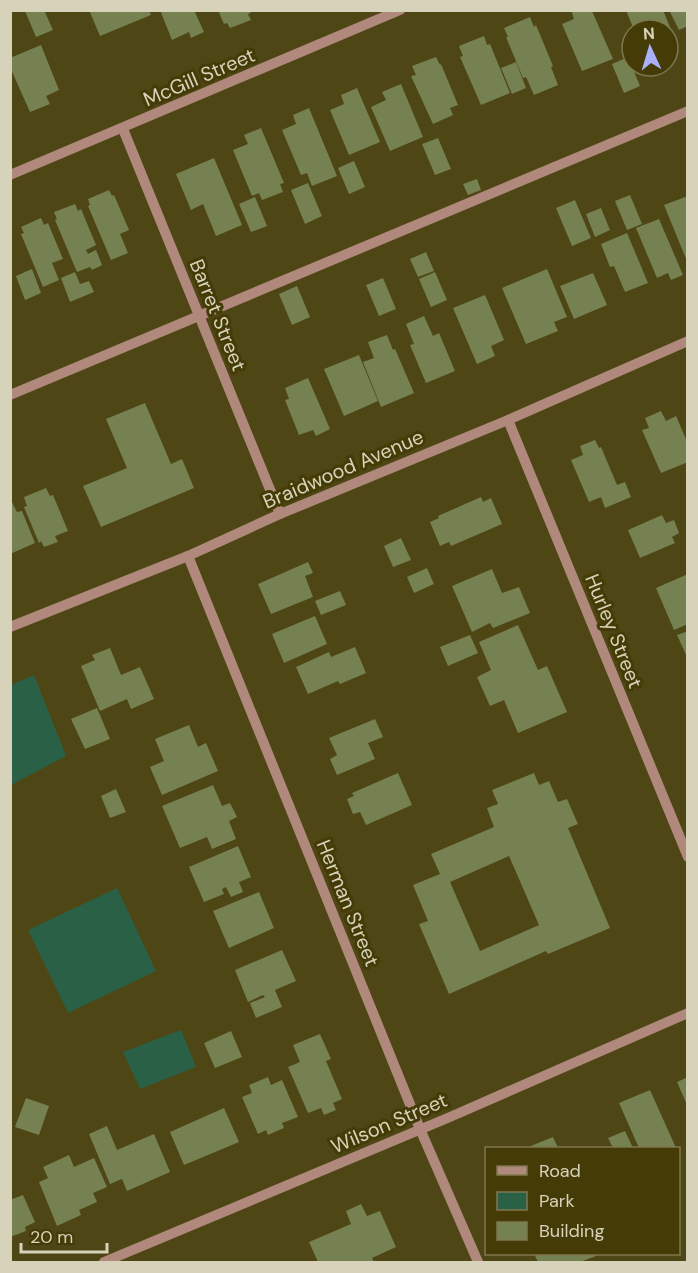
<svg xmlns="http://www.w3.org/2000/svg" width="698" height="1273" viewBox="0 0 698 1273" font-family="'DM Sans',sans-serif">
  <rect width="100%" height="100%" fill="#4e4615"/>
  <g fill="#2a6146">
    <polygon points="34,675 66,756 11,785 11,685"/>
    <polygon points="117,888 156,971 68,1013 28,930"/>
    <polygon points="181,1030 196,1067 140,1089 123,1052"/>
  </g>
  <g fill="#768152" fill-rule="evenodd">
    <polygon points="27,10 44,10 53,30 36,37 25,11"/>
    <polygon points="89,10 149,10 151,15 100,36"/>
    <polygon points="160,10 194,10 204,32 191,38 189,32 172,40"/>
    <polygon points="218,10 250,10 251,13 248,14 251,20 230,28 227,23 224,24"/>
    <polygon points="571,10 588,10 589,12 592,11 613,59 582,71 562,24 574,19"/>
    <polygon points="626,10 663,10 676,42 668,45 668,30 634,30"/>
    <polygon points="669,10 688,10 688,26 679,30"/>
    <polygon points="530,17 534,27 536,25 553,66 551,67 558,85 534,95 526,77 523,78 506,37 508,37 504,28"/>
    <polygon points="484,36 487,45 490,44 510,93 481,105 460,57 463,56 459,46"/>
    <polygon points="41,45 59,90 46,96 50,104 30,112 10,67 10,58"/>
    <polygon points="436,57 440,65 441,64 458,105 450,108 453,115 433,124 411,76 416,75 412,66"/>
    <polygon points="628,57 640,86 624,93 612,64"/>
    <polygon points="516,62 526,88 512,94 501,68"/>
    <polygon points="635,66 651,66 652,69 639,74"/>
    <polygon points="401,84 423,137 390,151 371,107 386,100 382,92"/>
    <polygon points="357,88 380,142 349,155 330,110 344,104 341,95"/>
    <polygon points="309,108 337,176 312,186 307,173 301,175 282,130 296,124 293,115"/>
    <polygon points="261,128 284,183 280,184 283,192 262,200 259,193 252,196 233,150 248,144 244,135"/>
    <polygon points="438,138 451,169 435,175 422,144"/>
    <polygon points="214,158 242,225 216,236 203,204 191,210 176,174"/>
    <polygon points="354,161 365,187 349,194 338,168"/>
    <polygon points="477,179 481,190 468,195 463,184"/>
    <polygon points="308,183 322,216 305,224 291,190"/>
    <polygon points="109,190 112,196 114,195 129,230 120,234 128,253 111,260 88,206 90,205 88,199"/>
    <polygon points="630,195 642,224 627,230 615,201"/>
    <polygon points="688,196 688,261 687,261 664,205"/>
    <polygon points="255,197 267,226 251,232 239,204"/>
    <polygon points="575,200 591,238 572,246 556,208"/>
    <polygon points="75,204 78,211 81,209 96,245 86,250 88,254 96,250 102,265 92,270 90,267 77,272 55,220 57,219 54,212"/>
    <polygon points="601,208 610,230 595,237 586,214"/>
    <polygon points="41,218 44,225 48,223 63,259 52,263 59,280 43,287 21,234 24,233 21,227"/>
    <polygon points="659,219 683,275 671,280 668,273 657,278 636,228"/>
    <polygon points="627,233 648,283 625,292 614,266 610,267 601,244"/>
    <polygon points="426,252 434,271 418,277 410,259"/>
    <polygon points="32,269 41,293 25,300 16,276"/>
    <polygon points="547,269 567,317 554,322 558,331 526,344 502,288"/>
    <polygon points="75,272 80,284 89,281 94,292 70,302 61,278"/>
    <polygon points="435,272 447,300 431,307 419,279"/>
    <polygon points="593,273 607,305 574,319 560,286"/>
    <polygon points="383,278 396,309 379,316 366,285"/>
    <polygon points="297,286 310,317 292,325 279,294"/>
    <polygon points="485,295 504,340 491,346 495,356 477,364 453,308"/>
    <polygon points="424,316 433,336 439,333 455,371 426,383 410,345 414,344 406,324"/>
    <polygon points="387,335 393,350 395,349 414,393 381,407 363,362 374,358 368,342"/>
    <polygon points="359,355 378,401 344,416 324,369"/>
    <polygon points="308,378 330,429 316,436 313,430 299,435 285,400 289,399 285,388"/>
    <polygon points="145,403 171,464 182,459 194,488 101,527 83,486 127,468 106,419"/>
    <polygon points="661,411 666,421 676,416 688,444 688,462 661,473 642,430 649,428 645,418"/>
    <polygon points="595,440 599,448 601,447 617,485 625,482 631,497 605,508 601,497 589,502 571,460 583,455 580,446"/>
    <polygon points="46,488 50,496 53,495 68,531 55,536 58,542 44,547 41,541 39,543 24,507 27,506 24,497"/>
    <polygon points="481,497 483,502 491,498 502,524 451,546 449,542 440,546 430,522 439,518 438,516"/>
    <polygon points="10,498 17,512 22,511 35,543 10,554"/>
    <polygon points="662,515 666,523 674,520 679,533 672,537 675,543 640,558 628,530"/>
    <polygon points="401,538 411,560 393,567 384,546"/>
    <polygon points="308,562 313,573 305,576 313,597 271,614 258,584"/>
    <polygon points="427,568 434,584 414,593 407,577"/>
    <polygon points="492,569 502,593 519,587 530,613 493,628 490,623 472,632 452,586"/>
    <polygon points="688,574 688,624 674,630 656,588"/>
    <polygon points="340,591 346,605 321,615 315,601"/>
    <polygon points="315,616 327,644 284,663 272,634"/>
    <polygon points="518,625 538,670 547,666 567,712 518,733 504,700 490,706 477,677 491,670 479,642"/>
    <polygon points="688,631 688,659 677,635"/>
    <polygon points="470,635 478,653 448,666 440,647"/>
    <polygon points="355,647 366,673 340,684 338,681 308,694 296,667 329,652 331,657"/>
    <polygon points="110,648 121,675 140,667 154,699 131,709 127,699 100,711 81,666 95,660 92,655"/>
    <polygon points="97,708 110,739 85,749 71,719"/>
    <polygon points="375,719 383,737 368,743 375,759 337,775 330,759 337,755 329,738"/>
    <polygon points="189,725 198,747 206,743 218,771 162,795 150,767 164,761 155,739"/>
    <polygon points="398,773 412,805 366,825 360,812 353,814 347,799 354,796 352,793"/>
    <path d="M534,773l5,12 10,-4 9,21 9,-3 11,25 -10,4 42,100 -62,26 -2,-3 -97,43 -30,-70 9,-3 -15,-36 27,-11 -9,-20 63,-27 -7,-19 11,-4 -6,-14zM509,856l30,69 -59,26 -30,-69z"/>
    <polygon points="213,785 222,806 230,803 237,817 229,821 236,839 212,849 207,837 180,848 162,806"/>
    <polygon points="116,789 126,812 110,818 101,796"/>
    <polygon points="238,846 251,877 239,882 243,892 231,897 226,887 222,889 224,894 204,902 189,867"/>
    <polygon points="259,892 274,928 229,948 213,911"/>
    <polygon points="282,950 296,981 275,990 282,1007 256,1018 250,1003 265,997 263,995 248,1002 235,970"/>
    <polygon points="231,1031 242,1057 215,1068 204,1043"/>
    <polygon points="320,1034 331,1059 326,1061 342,1099 333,1103 336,1110 324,1115 321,1108 308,1113 288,1067 300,1062 293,1045"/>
    <polygon points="268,1077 271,1085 282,1080 298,1117 282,1123 284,1128 268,1135 266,1130 258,1134 242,1097 252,1093 249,1085"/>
    <polygon points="688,1077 688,1107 677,1082"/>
    <polygon points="650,1090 676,1148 639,1148 619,1103"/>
    <polygon points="26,1098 49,1106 39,1135 15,1127"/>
    <polygon points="224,1108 239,1142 184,1165 170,1132"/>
    <polygon points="107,1126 117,1150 154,1134 170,1172 127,1191 122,1179 110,1184 89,1134"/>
    <polygon points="625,1131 633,1148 613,1148 608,1138"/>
    <polygon points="553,1137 558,1148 526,1148"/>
    <polygon points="69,1155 74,1167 94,1158 107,1187 93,1193 97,1202 79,1210 81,1215 57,1226 39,1182 48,1178 43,1167"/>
    <polygon points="23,1195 35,1222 25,1227 26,1231 10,1237 10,1200"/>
    <polygon points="361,1204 367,1216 380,1211 396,1247 372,1258 374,1262 318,1262 309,1242 351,1224 346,1211"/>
    <polygon points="534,1254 601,1254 580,1262 538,1262"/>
  </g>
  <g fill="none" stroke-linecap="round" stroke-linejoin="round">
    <g stroke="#b0897c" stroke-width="10">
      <polyline points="123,129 280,514"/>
      <polyline points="10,175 400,10"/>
      <polyline points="10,395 688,111"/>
      <polyline points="508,420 688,857"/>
      <polyline points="188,556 420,1129 478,1262"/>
      <polyline points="10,627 188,556 280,514 508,420 688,341"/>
      <polyline points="104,1262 450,1117 688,1013"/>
    </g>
  </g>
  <g text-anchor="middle" stroke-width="6" stroke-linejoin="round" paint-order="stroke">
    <g font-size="20" fill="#d7d3ba" stroke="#443b07">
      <text transform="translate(199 77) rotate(-23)" y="7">McGill Street</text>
      <text transform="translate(218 315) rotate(68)" y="7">Barret Street</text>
      <text transform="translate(343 469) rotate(-23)" y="7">Braidwood Avenue</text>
      <text transform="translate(614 631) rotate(68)" y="7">Hurley Street</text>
      <text transform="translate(348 903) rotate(68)" y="7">Herman Street</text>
      <text transform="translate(389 1123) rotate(-23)" y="7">Wilson Street</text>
    </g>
  </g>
  <rect width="698" height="1273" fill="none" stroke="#d7d3ba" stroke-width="24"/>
  <rect x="485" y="1147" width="195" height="108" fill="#443b07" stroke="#7f784f" stroke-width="1.5"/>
  <rect x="497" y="1166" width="30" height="9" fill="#b0897c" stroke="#7f784f" stroke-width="1.5"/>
  <text x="539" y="1177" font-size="18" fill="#d7d3ba">Road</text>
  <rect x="497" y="1192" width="30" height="18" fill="#2a6146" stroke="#7f784f" stroke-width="1.5"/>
  <text x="539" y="1207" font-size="18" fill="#d7d3ba">Park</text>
  <rect x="497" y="1222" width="30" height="18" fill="#768152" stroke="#7f784f" stroke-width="1.5"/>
  <text x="539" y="1237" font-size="18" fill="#d7d3ba">Building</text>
  <g transform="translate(650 48) rotate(356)"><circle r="28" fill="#443b07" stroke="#7f784f" stroke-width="1.5"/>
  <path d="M0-4.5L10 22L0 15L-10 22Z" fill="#a9b0fc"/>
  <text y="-9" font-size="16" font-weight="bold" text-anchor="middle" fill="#d7d3ba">N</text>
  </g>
  <path d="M21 1243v9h86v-9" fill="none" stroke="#d7d3ba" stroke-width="3"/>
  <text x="30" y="1243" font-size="18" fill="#d7d3ba" stroke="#443b07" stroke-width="4.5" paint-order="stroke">20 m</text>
</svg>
